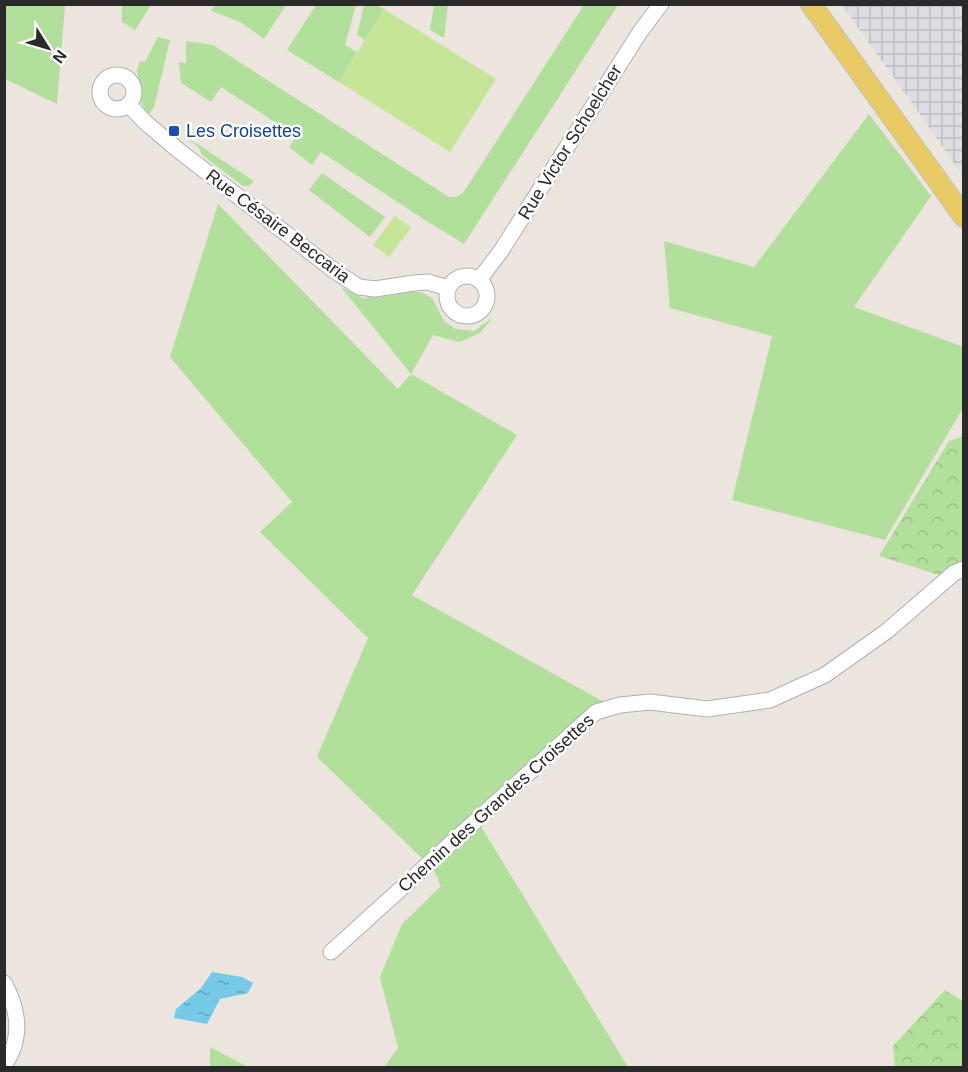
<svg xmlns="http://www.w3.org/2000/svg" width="968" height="1072" viewBox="0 0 968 1072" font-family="Helvetica,sans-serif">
  <defs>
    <pattern id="industrial-grid" width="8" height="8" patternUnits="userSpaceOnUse" patternTransform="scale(1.5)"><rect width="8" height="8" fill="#dfdde4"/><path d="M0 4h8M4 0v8" fill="none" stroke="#c0bec4"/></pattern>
    <pattern id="forest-crowns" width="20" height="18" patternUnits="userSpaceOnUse" patternTransform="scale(1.5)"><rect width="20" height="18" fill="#b3df9d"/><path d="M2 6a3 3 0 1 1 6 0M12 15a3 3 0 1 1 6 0" fill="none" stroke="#9ac087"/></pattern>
    <pattern id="water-ripples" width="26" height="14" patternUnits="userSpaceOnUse" patternTransform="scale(1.5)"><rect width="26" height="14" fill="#76cae8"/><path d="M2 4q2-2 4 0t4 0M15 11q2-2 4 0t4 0" fill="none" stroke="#61a4bc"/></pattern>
  </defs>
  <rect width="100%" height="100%" fill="#ece5dd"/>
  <polygon fill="url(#industrial-grid)" points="842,5 963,5 963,176 917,110"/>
  <g fill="#b3df9d">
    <polygon points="4,5 65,5 57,104 5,79"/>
    <polygon points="122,5 122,4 151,5 135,30 122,22"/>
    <polygon points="215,5 215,4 286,5 264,39 240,22 211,11"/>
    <polygon points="316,5 356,5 345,45 357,52 339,82 287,50"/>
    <polygon points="364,5 376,5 384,9 365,40 357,35"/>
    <polygon points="434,5 448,5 444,38 430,30"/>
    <polygon points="584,5 618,5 464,244 425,220 321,152 312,165 289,147 296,136 221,87 211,102 181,83 179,62 186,63 186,41 213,45 449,197 456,197 463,193"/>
    <polygon points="158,37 170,40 154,107 147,117 141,102 140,85 138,77 137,70 140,61 145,62"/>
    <polygon points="869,114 931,196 854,307 964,347 963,408 885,540 732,500 772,336 670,308 664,241 754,267"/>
    <polygon points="188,138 254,181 249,186 243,186 201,154 200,149"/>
    <polygon points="322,173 385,217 370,237 309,190"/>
    <polygon points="218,204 398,389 411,374 341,287 363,298 388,296 407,292 421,292 432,298 444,321 456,329 474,331 493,317 480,333 460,342 433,335 411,374 517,435 412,595 604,702 474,815 628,1067 384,1067 398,1048 380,977 402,924 441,886 433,869 317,757 368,638 260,532 292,502 170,357"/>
    <polygon points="210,1047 248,1067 210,1067"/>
  </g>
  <g fill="url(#forest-crowns)">
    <polygon points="963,436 963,564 939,575 879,556 949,441"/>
    <polygon points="945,990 963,1001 963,1067 895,1067 893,1046"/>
  </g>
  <g fill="#c5e699">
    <polygon points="384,9 496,79 450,152 339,82"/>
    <polygon points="395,216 411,228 389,257 373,245"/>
  </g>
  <polygon fill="url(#water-ripples)" points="212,972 242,977 253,983 248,993 220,999 207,1024 174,1018 176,1009 201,988"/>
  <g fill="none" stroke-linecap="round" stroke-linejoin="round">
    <defs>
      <g id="minor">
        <circle cx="117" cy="92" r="17"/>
        <polyline points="129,105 145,122 178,150 336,272 359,287 375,289 414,283 428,282 448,288"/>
        <circle cx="467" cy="296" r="20"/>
        <polyline points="479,280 501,251 640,32 661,4"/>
        <polyline points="331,952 596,712 620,705 650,702 707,709 770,700 825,675 887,631 954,573 964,569"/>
        <path d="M4,983c15,27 19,56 0,82"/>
      </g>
      <polyline id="major" points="811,4 964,217"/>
    </defs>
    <use href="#minor" stroke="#aeb0ba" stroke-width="17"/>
    <use href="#major" stroke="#c3c3c3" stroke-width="22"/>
    <use href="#minor" stroke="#fff" stroke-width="15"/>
    <use href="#major" stroke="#e9cb65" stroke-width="20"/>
  </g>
  <rect fill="#1a4fb4" stroke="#fff" stroke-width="2" x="168" y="125" width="12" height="12" rx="3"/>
  <g text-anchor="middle" stroke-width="5" stroke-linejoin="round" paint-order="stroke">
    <g font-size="18" fill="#164399" stroke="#fff" text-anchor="start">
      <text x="186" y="137">Les Croisettes</text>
    </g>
    <g font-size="18" fill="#2a2a2a" stroke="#fff">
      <text transform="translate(570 142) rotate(-58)" y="6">Rue Victor Schoelcher</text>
      <text transform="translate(278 226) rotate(37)" y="6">Rue Césaire Beccaria</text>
      <text transform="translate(496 803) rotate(-42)" y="6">Chemin des Grandes Croisettes</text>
    </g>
  </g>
  <rect width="968" height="1072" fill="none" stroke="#2a2a2a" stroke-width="12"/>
  <g transform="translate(48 48) rotate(127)" stroke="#ffffff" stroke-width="4.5" paint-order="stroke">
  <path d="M0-4.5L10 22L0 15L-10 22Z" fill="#2a2a2a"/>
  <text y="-9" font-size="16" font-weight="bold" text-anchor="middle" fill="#2a2a2a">N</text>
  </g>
</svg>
